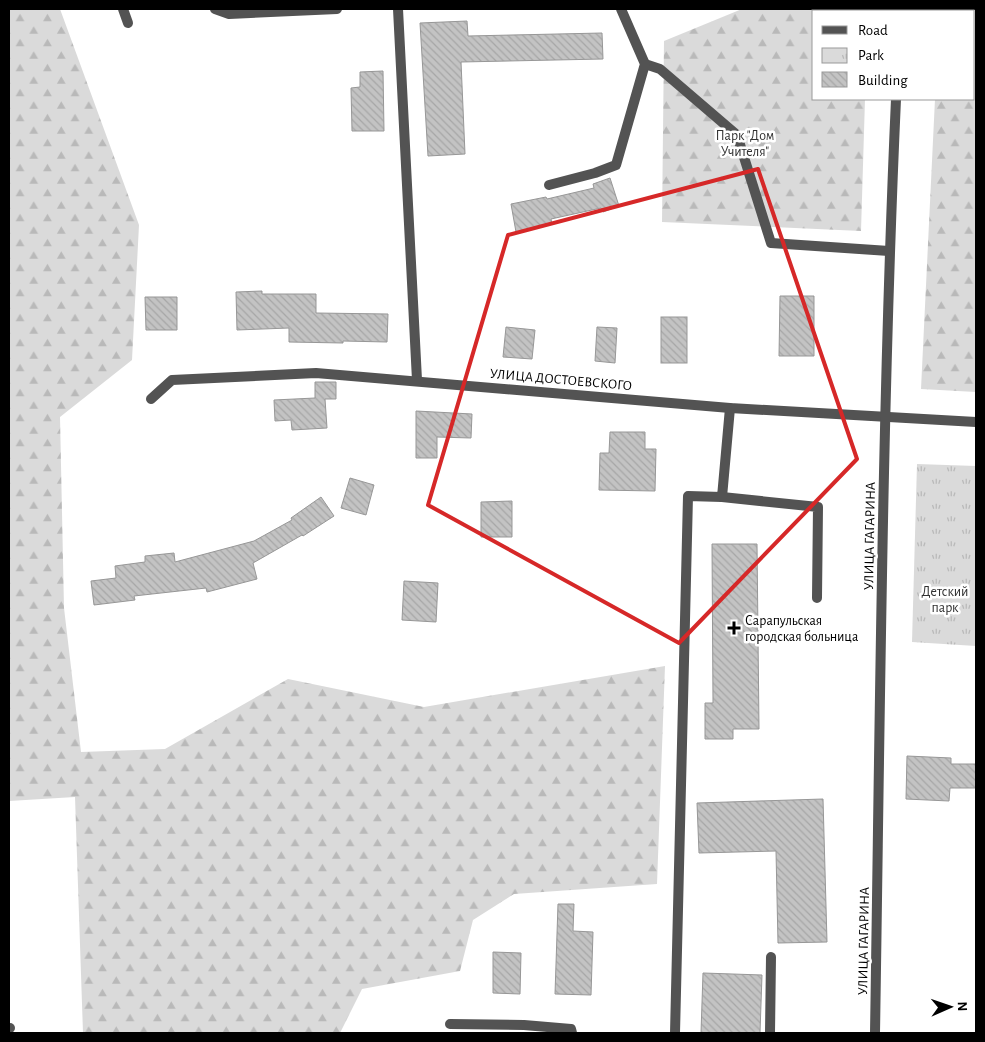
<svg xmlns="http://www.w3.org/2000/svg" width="985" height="1042" viewBox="0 0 985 1042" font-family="'Alegreya Sans',sans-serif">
  <defs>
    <pattern id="forest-firs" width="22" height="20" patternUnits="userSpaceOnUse" patternTransform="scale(1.25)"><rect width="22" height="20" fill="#dadada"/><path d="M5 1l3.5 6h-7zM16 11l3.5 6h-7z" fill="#b9b9b9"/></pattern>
    <pattern id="park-tufts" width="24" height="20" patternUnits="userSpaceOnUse" patternTransform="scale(1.25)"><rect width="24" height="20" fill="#dadada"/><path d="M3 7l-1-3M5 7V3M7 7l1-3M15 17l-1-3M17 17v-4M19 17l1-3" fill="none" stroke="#b9b9b9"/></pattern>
    <pattern id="building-back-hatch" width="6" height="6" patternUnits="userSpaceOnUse" patternTransform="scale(1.25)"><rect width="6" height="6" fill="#c3c3c3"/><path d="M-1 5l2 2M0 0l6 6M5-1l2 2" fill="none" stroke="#a6a6a6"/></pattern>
  </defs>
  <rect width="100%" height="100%" fill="#fff"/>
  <g fill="url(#forest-firs)">
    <polygon points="9,9 60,9 139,225 132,360 60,417 64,608 81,752 165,749 288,679 424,707 665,666 657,884 514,894 473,920 460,971 362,989 340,1033 83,1033 75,797 9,801"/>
    <polygon points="742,9 868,9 868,11 814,11 814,99 865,99 861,231 662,222 664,41"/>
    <polygon points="940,9 976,9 976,392 921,389 935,99 974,99 974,11 939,11"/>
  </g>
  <polygon fill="url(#park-tufts)" points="917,464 976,466 976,646 912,642"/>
  <g fill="url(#building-back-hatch)" stroke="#979797">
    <polygon points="467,21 468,36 602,33 603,59 461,62 465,154 428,156 420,23"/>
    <polygon points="383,71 384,131 352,131 351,88 360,87 360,72"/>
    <polygon points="610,178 619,206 603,212 601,208 551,219 552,224 516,232 511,204 546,197 547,199 594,188 593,184"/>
    <polygon points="262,291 262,294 316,294 316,313 388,314 387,342 343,341 343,343 289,342 289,328 237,330 236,292"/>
    <polygon points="780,296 814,296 814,356 779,356"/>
    <polygon points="145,297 177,297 177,330 146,330"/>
    <rect x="661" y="317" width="26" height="46"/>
    <polygon points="506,327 535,330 532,359 503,357"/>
    <polygon points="597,327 617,328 615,363 595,361"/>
    <polygon points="315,382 336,382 336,399 325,399 327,428 292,430 291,420 275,421 274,400 315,398"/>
    <polygon points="416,411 472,414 471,438 437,437 437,458 416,458"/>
    <polygon points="610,432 645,432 645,449 656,449 655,491 599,490 600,453 609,453"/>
    <polygon points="350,478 374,485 366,515 341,508"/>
    <polygon points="321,497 334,516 303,536 302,535 253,563 257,579 207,592 206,588 134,596 135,600 94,605 91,581 116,578 115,566 145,562 145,556 174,553 175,562 254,541 292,520 291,518"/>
    <polygon points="512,501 512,537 481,537 481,502"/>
    <polygon points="712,544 757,544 759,729 733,729 733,739 705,739 705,703 713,703"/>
    <polygon points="404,581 438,583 436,622 402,620"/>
    <polygon points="907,756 951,758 951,764 976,764 976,788 950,788 949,801 906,799"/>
    <polygon points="823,799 827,942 778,943 776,851 699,853 697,803"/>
    <polygon points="558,904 574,904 573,931 593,932 591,995 555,994"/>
    <polygon points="493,952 521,953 520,994 493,993"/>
    <polygon points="703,973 762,975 760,1033 701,1033"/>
  </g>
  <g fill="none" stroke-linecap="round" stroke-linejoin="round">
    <g stroke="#535353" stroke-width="10">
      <polyline points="123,9 128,23"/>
      <polyline points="398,9 417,380"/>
      <polyline points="645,64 660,69 737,135 771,243 889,251"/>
      <polyline points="549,185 595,173 616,165 645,64 621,9"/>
      <polyline points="722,497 818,507 817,598"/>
      <polyline points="450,1024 524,1025 571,1029 572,1033"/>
      <polyline points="9,1028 10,1028"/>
      <polyline points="675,1033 688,496 722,497 730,408"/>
      <polyline points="770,1033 771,957"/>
    </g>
    <g stroke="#535353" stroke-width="10">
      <polyline points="215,9 229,14 337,9"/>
      <polyline points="151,399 172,380 316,373 730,408 976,422"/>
    </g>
    <g stroke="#535353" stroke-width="10">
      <polyline points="900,11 900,9"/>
      <path d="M875,1033c5,-311 7,-623 21,-934"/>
    </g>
  </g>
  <path fill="none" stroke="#d62828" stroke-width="4" stroke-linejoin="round" d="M758,169l99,290 -178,184 -251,-138 80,-270z"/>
  <path fill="#000" stroke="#fff" stroke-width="2" d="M731.5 620.5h5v5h5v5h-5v5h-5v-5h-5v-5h5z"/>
  <g text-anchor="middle" stroke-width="5" stroke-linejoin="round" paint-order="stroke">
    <g font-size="14" fill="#313131" stroke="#fff">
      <text x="745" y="140">Парк "Дом<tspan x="745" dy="16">Учителя"</tspan></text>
      <text x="945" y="596">Детский<tspan x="945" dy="16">парк</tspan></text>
    </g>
    <g font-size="14" fill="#000" stroke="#fff">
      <text transform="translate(561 379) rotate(5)" y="5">УЛИЦА ДОСТОЕВСКОГО</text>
      <text transform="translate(869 536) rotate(-89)" y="5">УЛИЦА ГАГАРИНА</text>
      <text transform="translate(863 941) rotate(-89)" y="5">УЛИЦА ГАГАРИНА</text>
    </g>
    <g font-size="14" fill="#000" stroke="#fff" text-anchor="start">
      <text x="745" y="625">Сарапульская<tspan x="745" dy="16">городская больница</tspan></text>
    </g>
  </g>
  <rect width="985" height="1042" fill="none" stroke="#000000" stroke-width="20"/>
  <rect x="812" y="10" width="162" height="90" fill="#ffffff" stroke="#999999"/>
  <rect x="822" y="26" width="25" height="8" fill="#535353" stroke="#999999"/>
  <text x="858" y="35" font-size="15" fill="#000000">Road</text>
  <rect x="822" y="48" width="25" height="15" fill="url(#park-tufts)" stroke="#999999"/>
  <text x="858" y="60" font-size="15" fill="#000000">Park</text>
  <rect x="822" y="72" width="25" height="15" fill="url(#building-back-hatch)" stroke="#999999"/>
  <text x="858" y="85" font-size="15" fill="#000000">Building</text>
  <g transform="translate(950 1007) rotate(88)" stroke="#ffffff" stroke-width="4" paint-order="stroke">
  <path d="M0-4L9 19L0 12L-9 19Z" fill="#000000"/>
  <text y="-8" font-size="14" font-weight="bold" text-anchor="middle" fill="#000000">N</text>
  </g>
</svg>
